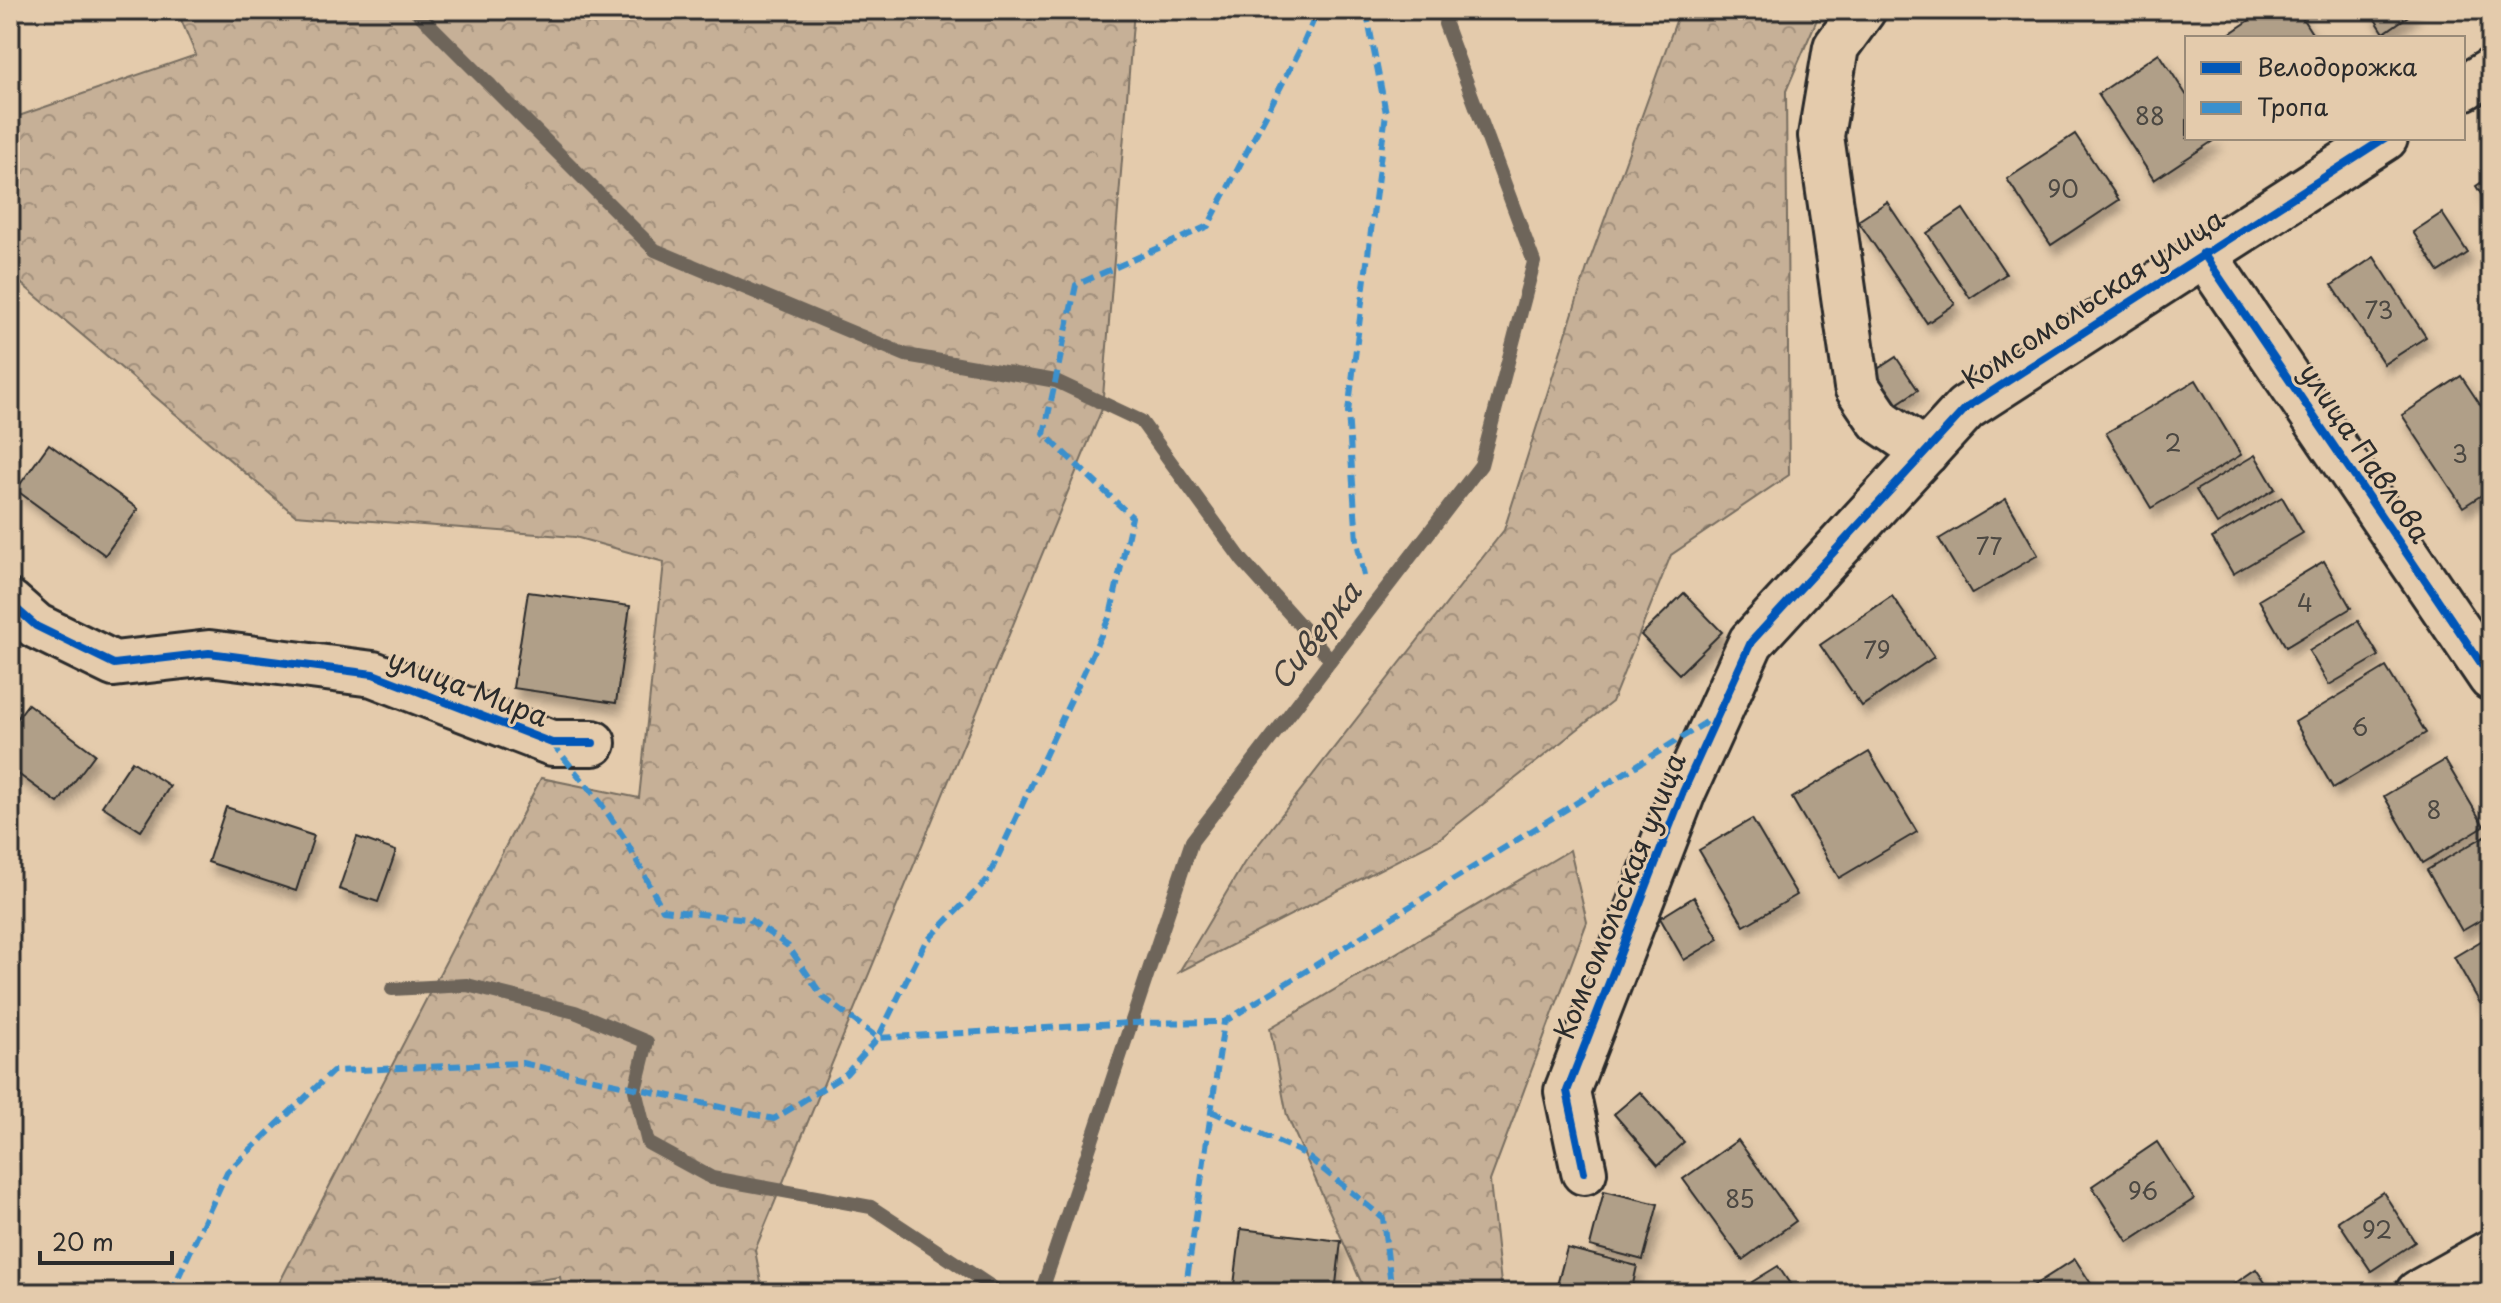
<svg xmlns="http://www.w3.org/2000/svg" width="2501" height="1303" viewBox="0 0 2501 1303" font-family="'Playpen Sans',sans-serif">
  <defs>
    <pattern id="forest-crowns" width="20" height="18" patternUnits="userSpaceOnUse" patternTransform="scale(2)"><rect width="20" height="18" fill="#c6b097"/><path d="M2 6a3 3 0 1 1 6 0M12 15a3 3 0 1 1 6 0" fill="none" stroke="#a18f7b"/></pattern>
    <filter id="shadow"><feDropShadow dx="5" dy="9" stdDeviation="4" flood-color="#0004"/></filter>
  </defs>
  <rect width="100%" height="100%" fill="#e4cbac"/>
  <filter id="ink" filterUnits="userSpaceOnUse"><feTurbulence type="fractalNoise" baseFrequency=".0125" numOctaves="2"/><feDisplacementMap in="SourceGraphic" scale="16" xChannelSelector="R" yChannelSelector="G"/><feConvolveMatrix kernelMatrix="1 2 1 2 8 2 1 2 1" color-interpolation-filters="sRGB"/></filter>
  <g filter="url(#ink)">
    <g fill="url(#forest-crowns)" stroke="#786e61" stroke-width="2">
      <polygon points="177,10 1134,10 1102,409 755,1250 763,1293 563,1293 560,1277 448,1293 274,1293 541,778 639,798 664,562 575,537 295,515 10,274 10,119 196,55"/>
      <polygon points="1680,10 1821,10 1786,91 1789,475 1671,555 1612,702 1439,839 1179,972 1244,863 1504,530 1587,268"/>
      <polygon points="1570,850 1587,922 1490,1181 1502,1293 1366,1293 1287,1116 1270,1028"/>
    </g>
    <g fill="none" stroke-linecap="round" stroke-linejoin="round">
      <g stroke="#6e655a" stroke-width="14">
        <polyline points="415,10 655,250 906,355 1056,381 1141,421 1242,560 1331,660"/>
        <polyline points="392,989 467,985 575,1012 647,1042 635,1090 648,1143 712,1178 871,1207 1001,1293"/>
        <polyline points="1041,1293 1192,841 1481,465 1534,262 1445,24 1448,10"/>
      </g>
    </g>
    <g fill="#b09f88" stroke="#2b2b2b" stroke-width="2" filter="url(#shadow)">
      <polygon points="2265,10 2297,10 2315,38 2223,38"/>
      <polygon points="2369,10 2413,10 2414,12 2384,33"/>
      <polygon points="2159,53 2187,96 2187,138 2216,139 2154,180 2098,94"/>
      <polygon points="2075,134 2119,200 2051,245 2007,179"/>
      <polygon points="2491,176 2491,210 2476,186"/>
      <polygon points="1887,202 1955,304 1927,323 1858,221"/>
      <polygon points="1963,209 2006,274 1970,298 1927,233"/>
      <polygon points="2442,213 2468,253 2439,272 2413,232"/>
      <polygon points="2374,257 2426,337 2384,364 2332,285"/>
      <polygon points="1896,357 1918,390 1886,411 1864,378"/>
      <polygon points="2461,376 2491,421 2491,489 2463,507 2402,415"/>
      <polygon points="2196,380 2241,455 2151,508 2106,433"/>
      <polygon points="49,444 138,509 105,555 16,490"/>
      <polygon points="2255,455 2275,489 2217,524 2196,490"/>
      <polygon points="2282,497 2303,533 2233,574 2212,538"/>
      <polygon points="2006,499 2038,555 1972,594 1939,539"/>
      <polygon points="2324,561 2351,608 2286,647 2259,600"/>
      <polygon points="528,592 630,606 616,703 513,688"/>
      <polygon points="1684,593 1722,632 1679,674 1641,635"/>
      <polygon points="1892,596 1934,657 1862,706 1820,645"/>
      <polygon points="2358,621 2379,656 2329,685 2309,651"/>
      <polygon points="2386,667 2426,733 2333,788 2295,722"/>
      <polygon points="28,704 95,754 58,803 10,768 10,728"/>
      <polygon points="1869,752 1917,832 1839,878 1792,798"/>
      <polygon points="2445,760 2484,826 2423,863 2384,796"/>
      <polygon points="132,761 170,786 141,831 102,806"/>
      <polygon points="226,807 314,836 296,891 208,862"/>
      <polygon points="1752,819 1797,895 1744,926 1699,850"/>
      <polygon points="2490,833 2491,914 2462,931 2427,870"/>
      <polygon points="357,837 396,851 378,902 339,889"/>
      <polygon points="1694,897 1719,939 1684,960 1660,918"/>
      <polygon points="2491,935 2491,997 2480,1003 2454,957"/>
      <polygon points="1640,1092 1684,1142 1658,1165 1614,1114"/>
      <polygon points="1738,1140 1796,1221 1742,1260 1683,1179"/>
      <polygon points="2157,1142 2194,1199 2128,1242 2092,1186"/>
      <polygon points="1604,1191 1658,1204 1643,1260 1590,1246"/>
      <polygon points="2383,1192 2415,1242 2371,1271 2338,1221"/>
      <polygon points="1241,1229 1341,1241 1335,1293 1233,1293"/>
      <polygon points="1567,1248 1637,1266 1631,1293 1555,1293"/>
      <polygon points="2075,1259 2097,1293 2022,1293"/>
      <polygon points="1778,1266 1796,1293 1759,1293 1752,1282"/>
      <polygon points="2256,1269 2272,1293 2221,1293"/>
    </g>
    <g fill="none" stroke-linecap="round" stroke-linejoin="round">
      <defs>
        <g id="minor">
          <polyline points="1863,10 1836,47 1821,136 1857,387 1880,421 1926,452"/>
          <polyline points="2463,88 2491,71"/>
          <polyline points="2203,253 2491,678"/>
          <polyline points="10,603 36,626 114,664 209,653 373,674 552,743 593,743"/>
          <polyline points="1584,1172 1567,1091 1683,792 1751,642 1966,408 2385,138"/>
          <polyline points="2418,1293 2491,1252"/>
        </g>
      </defs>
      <use href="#minor" stroke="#2b2b2b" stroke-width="50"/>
      <use href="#minor" stroke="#e4cbac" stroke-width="44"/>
      <g stroke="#3b90cd" stroke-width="6" stroke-dasharray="12 6" stroke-linecap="butt">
        <polyline points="1364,576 1357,541 1348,412 1386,113 1366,10"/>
        <polyline points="552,743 600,802 625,839 663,910 749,919 788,946 823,997 878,1038 1132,1023 1224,1022 1713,718"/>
        <polyline points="1211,1111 1303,1153 1383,1218 1392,1293"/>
        <polyline points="171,1293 227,1172 333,1071 522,1063 774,1119 846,1074 878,1038 925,943 987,880 1110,616 1132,517 1044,434 1076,285 1208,226 1304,42 1318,10"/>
        <polyline points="1185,1293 1224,1022"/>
      </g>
      <defs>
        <g id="cycleway">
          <polyline points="2203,253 2491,678"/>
          <polyline points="10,603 36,626 114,664 209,653 373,674 552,743 593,743"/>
          <polyline points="1584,1172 1567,1091 1683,792 1751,642 1966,408 2385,138"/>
        </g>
      </defs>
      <use href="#cycleway" stroke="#e4cbac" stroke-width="13"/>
      <use href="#cycleway" stroke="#0057b8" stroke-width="8"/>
    </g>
  </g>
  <g text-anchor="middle" stroke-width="6" stroke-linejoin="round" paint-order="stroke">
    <g font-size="24" fill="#4c4842">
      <text x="2150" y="125">88</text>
      <text x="2063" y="198">90</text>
      <text x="2379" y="319">73</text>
      <text x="2173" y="452">2</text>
      <text x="2460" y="463">3</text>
      <text x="1989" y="555">77</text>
      <text x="2305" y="612">4</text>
      <text x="1877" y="659">79</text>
      <text x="2360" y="736">6</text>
      <text x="2434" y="819">8</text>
      <text x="2143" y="1200">96</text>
      <text x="1740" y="1208">85</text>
      <text x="2377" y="1239">92</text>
    </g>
    <g font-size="28" fill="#2b2b2b" stroke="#e4cbac">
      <text transform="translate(2093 299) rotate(-33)" y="10">Комсомольская улица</text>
      <text transform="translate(2365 453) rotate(56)" y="10">улица Павлова</text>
      <text transform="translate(468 688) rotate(21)" y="10">улица Мира</text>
      <text transform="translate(1620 896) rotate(-68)" y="10">Комсомольская улица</text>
    </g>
    <g font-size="30" font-style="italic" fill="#413e3b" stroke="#e4cbac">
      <text transform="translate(1316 636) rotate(-52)" y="10">Сиверка</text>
    </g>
  </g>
  <rect width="2501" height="1303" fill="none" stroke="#e4cbac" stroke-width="40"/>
  <rect x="20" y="20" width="2461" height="1263" fill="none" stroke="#2b2b2b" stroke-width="3" filter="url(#ink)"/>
  <rect x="2185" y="36" width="280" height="104" fill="#e4cbac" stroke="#9a8b78" stroke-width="2"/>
  <rect x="2201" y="62" width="40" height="12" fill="#0057b8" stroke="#9a8b78" stroke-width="2"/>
  <text x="2257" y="76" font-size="24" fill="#2b2b2b">Велодорожка</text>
  <rect x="2201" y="102" width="40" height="12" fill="#3b90cd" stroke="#9a8b78" stroke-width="2"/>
  <text x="2257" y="116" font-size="24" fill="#2b2b2b">Тропа</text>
  <path d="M40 1251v12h132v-12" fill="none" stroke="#2b2b2b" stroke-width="4"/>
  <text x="52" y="1251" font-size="24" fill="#2b2b2b" stroke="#e4cbac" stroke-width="6" paint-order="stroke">20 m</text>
</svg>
